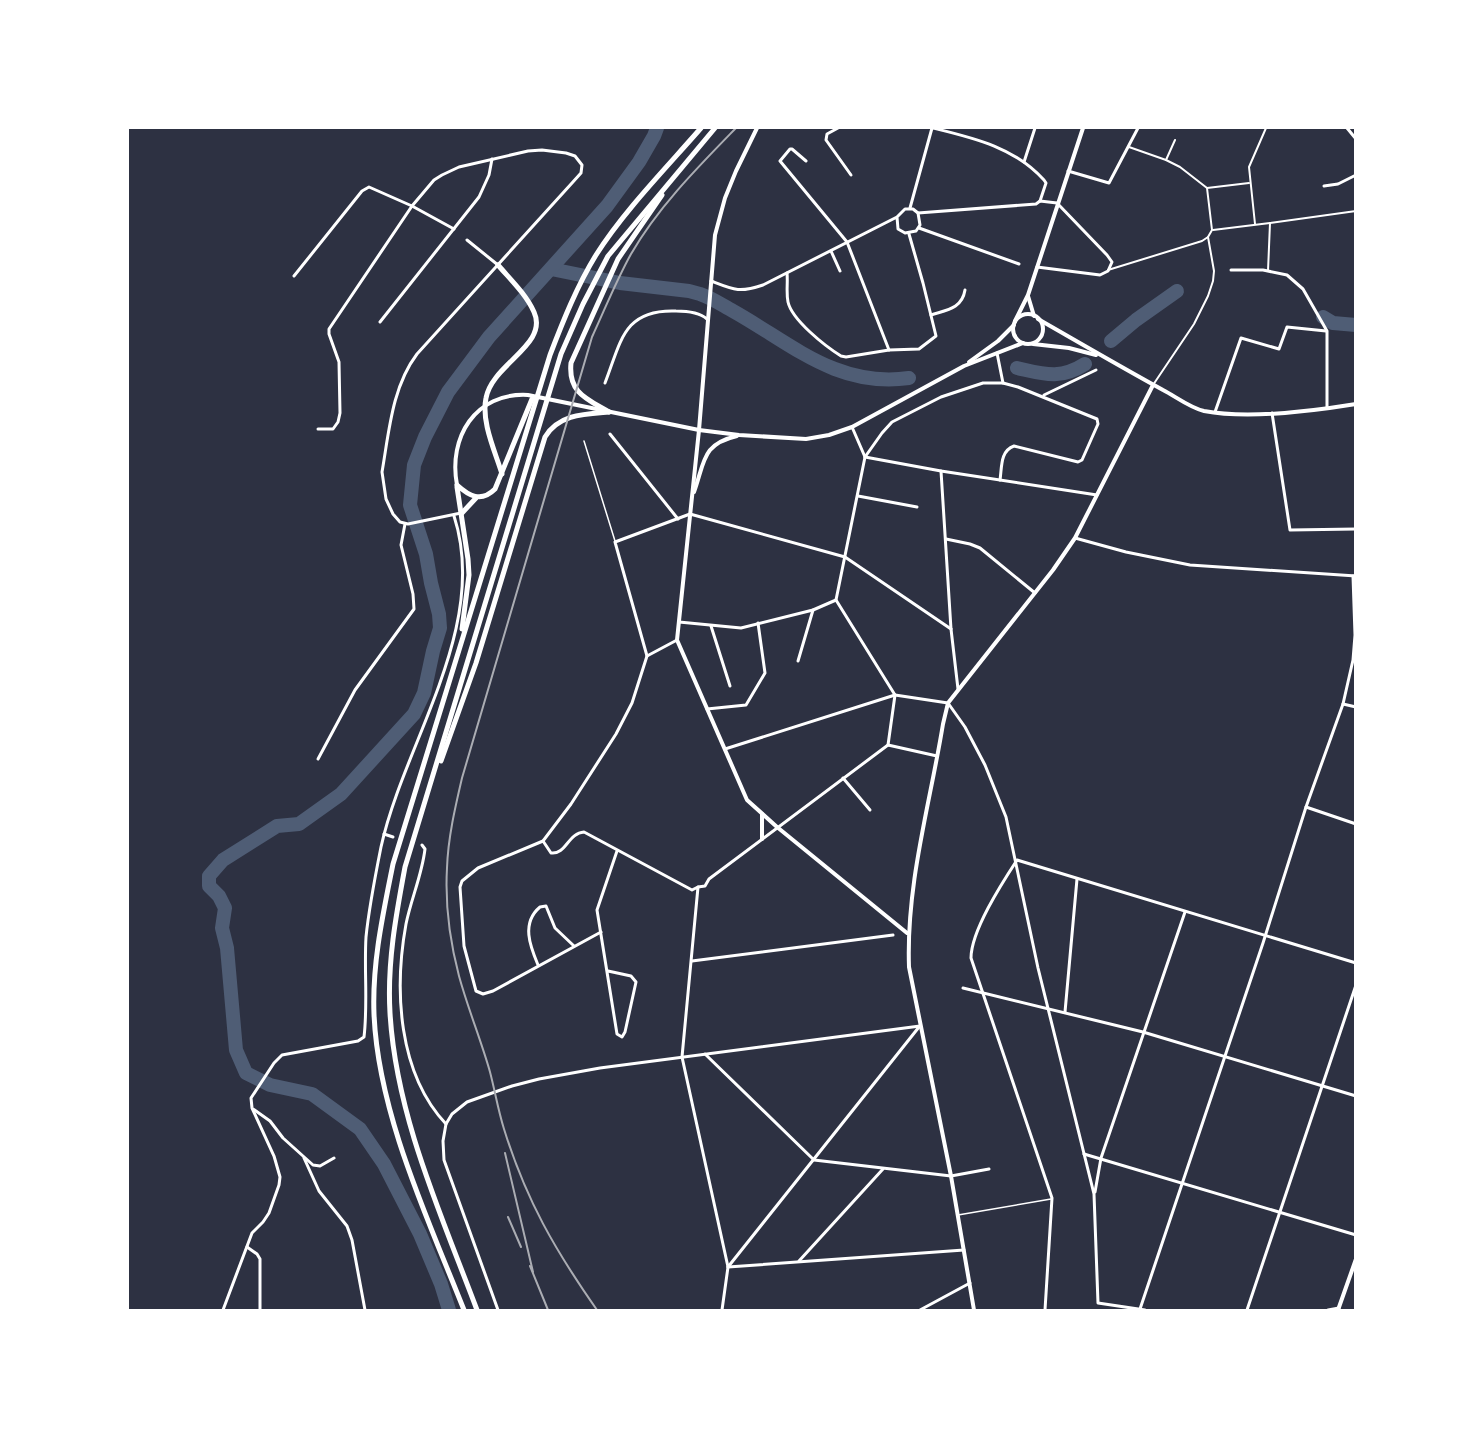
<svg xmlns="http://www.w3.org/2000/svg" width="1483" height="1438" viewBox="0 0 1483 1438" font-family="'Roboto Condensed',sans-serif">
  <rect width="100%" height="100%" fill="#2d3142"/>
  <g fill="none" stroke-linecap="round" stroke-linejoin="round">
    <g stroke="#4f5d75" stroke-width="14">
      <path d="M551,269l69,14 69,8 11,3c12,4 22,11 33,17 59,33 104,77 176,67"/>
      <polyline points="1323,317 1333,323 1356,325"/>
      <polyline points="1111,341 1136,320 1177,291"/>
      <path d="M1017,368c27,6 43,12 68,-4"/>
      <polyline points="449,1310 441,1284 420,1234 384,1164 360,1129 312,1094 270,1085 246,1073 236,1050 227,948 222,928 225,908 219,896 209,886 209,876 223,860 277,826 299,824 341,794 414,714 424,693 433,651 440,628 439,614 431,583 426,554 410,505 414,465 425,437 448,392 489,337 607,206 639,162 654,136 657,128"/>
    </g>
    <g stroke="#fff" stroke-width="1.5">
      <polyline points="584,441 615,541"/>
      <polyline points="958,1215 1051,1199"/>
    </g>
    <g stroke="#fff" stroke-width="2">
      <polyline points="1129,147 1166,160"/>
      <polyline points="1207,188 1249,183"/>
      <polyline points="1255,224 1249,167 1266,128"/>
      <polyline points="1213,230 1270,223"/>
      <polyline points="1108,270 1202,241 1208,237"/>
      <polyline points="1268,271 1270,223 1356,211"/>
      <polyline points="1153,385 1194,324 1208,296 1213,281 1214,271 1208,237 1212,230 1207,188 1180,167 1166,160 1175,140"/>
    </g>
    <g stroke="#fff" stroke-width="3">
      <polyline points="838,128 827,134 826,140 851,175"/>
      <path d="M933,128c41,10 81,19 111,52l2,3 -6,18"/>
      <polyline points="1347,128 1356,139"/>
      <polyline points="806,161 792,149 790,149 780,161 847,242 889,350"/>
      <polyline points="1024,162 1035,128"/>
      <polyline points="1068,171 1109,183 1138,128"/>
      <polyline points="1324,186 1338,184 1356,175"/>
      <polyline points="910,208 932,128"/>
      <polyline points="918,213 1036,204 1040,201 1057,203 1107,255 1112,262 1108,271 1100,275 1037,267"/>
      <polyline points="919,228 1019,264"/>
      <polyline points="467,240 498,265"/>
      <polyline points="831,251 840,271"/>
      <polyline points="1231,270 1263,270 1287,275 1303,289 1327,331 1327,408"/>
      <path d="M787,273c1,10 -1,19 1,29 4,18 37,44 53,54l5,1 43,-7 30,-1 17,-13 -13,-53 -14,-49"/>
      <polyline points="294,276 362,191 369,187 412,206 454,229"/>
      <path d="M711,281c23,9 28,12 52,4l134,-68 8,-8h8l5,4 2,12 -4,6 -11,2 -7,-4 -1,-12"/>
      <path d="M931,315c15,-5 31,-6 34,-25"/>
      <polyline points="380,322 479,197 489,175 492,159"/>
      <polyline points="997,353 1003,383"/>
      <path d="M605,383c16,-41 18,-74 71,-72 11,0 23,1 31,8"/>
      <polyline points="1044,395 1096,370"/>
      <polyline points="1215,412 1241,338 1279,349 1287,327 1326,331"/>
      <polyline points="1272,413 1290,530 1356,529"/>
      <polyline points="852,427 865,457"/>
      <path d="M318,429h15l5,-7 2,-9 -1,-51 -10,-28v-5l83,-123 22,-26 8,-5 17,-8 69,-16 14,-1 24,3 9,3 7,9 -1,8 -9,10 -155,171c-25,33 -28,78 -35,118l4,27 7,15 7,8 8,2 53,-11"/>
      <polyline points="610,434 678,519"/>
      <polyline points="865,457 941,471 1097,495"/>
      <polyline points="941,471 951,629 958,689"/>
      <polyline points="858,496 917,507"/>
      <polyline points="1075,538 1126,552 1190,565 1356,576"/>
      <polyline points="946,539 970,544 980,548 1035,593"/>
      <polyline points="679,622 741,628 813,610 836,600"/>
      <polyline points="711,626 730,686"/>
      <polyline points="647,656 615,542 690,514 845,557 951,629"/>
      <polyline points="798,661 813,610"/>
      <path d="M895,695l-59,-95 29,-143 17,-24 10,-11 49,-25 42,-14h20l15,4 79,32 1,5 -16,36 -4,2 -64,-16c-14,5 -12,21 -14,34"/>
      <polyline points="1343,704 1356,707"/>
      <polyline points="707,709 746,705 765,673 758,623"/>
      <polyline points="888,745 895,695"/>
      <polyline points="725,749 895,695 948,703 965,727 985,765 1006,817 1038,968 1094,1194 1098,1303 1145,1310"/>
      <polyline points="318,759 355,690 414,609 413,594 401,545 405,524"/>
      <polyline points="843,778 870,810"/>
      <polyline points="1306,807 1356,824"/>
      <polyline points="384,834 393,837"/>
      <path d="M543,841l8,12c15,2 17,-20 33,-21l108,58 6,-3 -16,170 46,210 -6,43"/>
      <path d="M422,845l3,4c-3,26 -14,50 -19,75 -12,66 -8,149 40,200l-3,17 1,19 54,150"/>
      <polyline points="698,887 705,886 709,879 888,745 937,756"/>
      <polyline points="601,932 493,991 483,994 476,991 464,946 460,887 462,881 478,868 543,841 571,804 616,734 632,703 647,656 677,640"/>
      <polyline points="692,961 893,935"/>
      <path d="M538,965c-8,-19 -17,-42 2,-58l6,-1 9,22 19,18"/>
      <polyline points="608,971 631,976 636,982 625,1032 622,1037 617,1034 597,910 617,851"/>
      <polyline points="963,988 1143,1032 1356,1096"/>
      <polyline points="1065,1012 1077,879"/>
      <polyline points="705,1054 814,1160 951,1176 989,1169"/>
      <polyline points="253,1109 270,1121 283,1138 313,1165 320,1166 334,1158"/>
      <polyline points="446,1124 452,1114 467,1102 512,1086 539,1079 600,1068 920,1026"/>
      <polyline points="1084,1154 1356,1235"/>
      <polyline points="304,1158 319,1191 347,1226 352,1240 365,1310"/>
      <polyline points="1095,1192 1101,1158 1185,912"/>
      <polyline points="247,1247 257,1254 260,1259 260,1310"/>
      <polyline points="799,1261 883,1169"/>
      <polyline points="728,1267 919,1027"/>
      <polyline points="728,1267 964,1250"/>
      <polyline points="1140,1309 1263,943 1306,807 1343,704 1353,660 1355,635 1353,576"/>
      <path d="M223,1310l29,-77 11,-11 6,-9 10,-28 1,-8 -6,-21 -22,-48 -1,-10 23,-35 8,-8 76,-14 6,-4c4,-33 0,-67 2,-100 3,-30 9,-60 15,-90 23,-105 109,-220 73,-331"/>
      <polyline points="920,1310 970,1283"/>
      <path d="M1045,1310l7,-112 -81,-240c0,-27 31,-75 46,-98l339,103"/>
      <polyline points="1247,1310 1356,985"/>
      <polyline points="1328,1310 1339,1308"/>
    </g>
    <g stroke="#fff" stroke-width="4">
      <polyline points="757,128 736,171 725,198 715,235 699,430 677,640 747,800 777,827 907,933"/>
      <polyline points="1028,296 1034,316"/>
      <circle cx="1028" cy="329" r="15"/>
      <path d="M1038,319c42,24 83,48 125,71 12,6 27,18 41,21 42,8 109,0 152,-7"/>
      <polyline points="1015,321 1028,295 1083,128"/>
      <polyline points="1033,344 1069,348 1096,355"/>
      <polyline points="969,362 998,341 1014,325"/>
      <path d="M457,485c-9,-47 18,-93 71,-90l171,35 40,5 67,4 23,-4 23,-8 112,-61 59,-23"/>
      <path d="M694,492c11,-31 8,-48 43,-56"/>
      <polyline points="762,839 762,814"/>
      <path d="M974,1310l-23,-134 -42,-209c-3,-83 21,-163 34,-243l5,-21 105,-133 22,-32 78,-153"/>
      <polyline points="1338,1310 1356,1259"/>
    </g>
    <g stroke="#fff" stroke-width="5">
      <path d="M498,265c12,14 28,29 36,47 15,33 -42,52 -48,86 -5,24 9,53 16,76"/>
      <path d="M609,412c-22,-13 -41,-19 -38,-49l47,-104 44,-64"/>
      <path d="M457,485c12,11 24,18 38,4l37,-90"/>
      <polyline points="457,487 468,559 469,575 462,629"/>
      <polyline points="462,513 476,498"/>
      <path d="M441,761l35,-98 69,-226c14,-23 40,-23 64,-25"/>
      <path d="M464,1310c-36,-91 -86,-197 -90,-296 -2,-51 9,-100 19,-150l157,-509c13,-34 27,-69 46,-100 27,-43 71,-88 105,-127"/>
      <path d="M477,1310c-36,-96 -81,-194 -87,-297 -3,-50 6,-98 15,-146l156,-513 22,-50 25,-48 107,-128"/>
    </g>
    <g stroke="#abadb3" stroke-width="2">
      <polyline points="505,1153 533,1272"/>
      <polyline points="508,1217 521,1247"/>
      <polyline points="530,1266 548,1310"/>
      <path d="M597,1310c-42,-60 -71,-110 -93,-181 -6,-19 -9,-38 -14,-57 -9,-32 -22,-63 -31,-96 -9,-34 -14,-73 -12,-108 1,-30 8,-60 15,-90l130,-441c13,-28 24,-56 39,-83 27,-47 68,-88 105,-126"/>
    </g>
  </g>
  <rect width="1483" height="1438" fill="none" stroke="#ffffff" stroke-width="258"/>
</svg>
